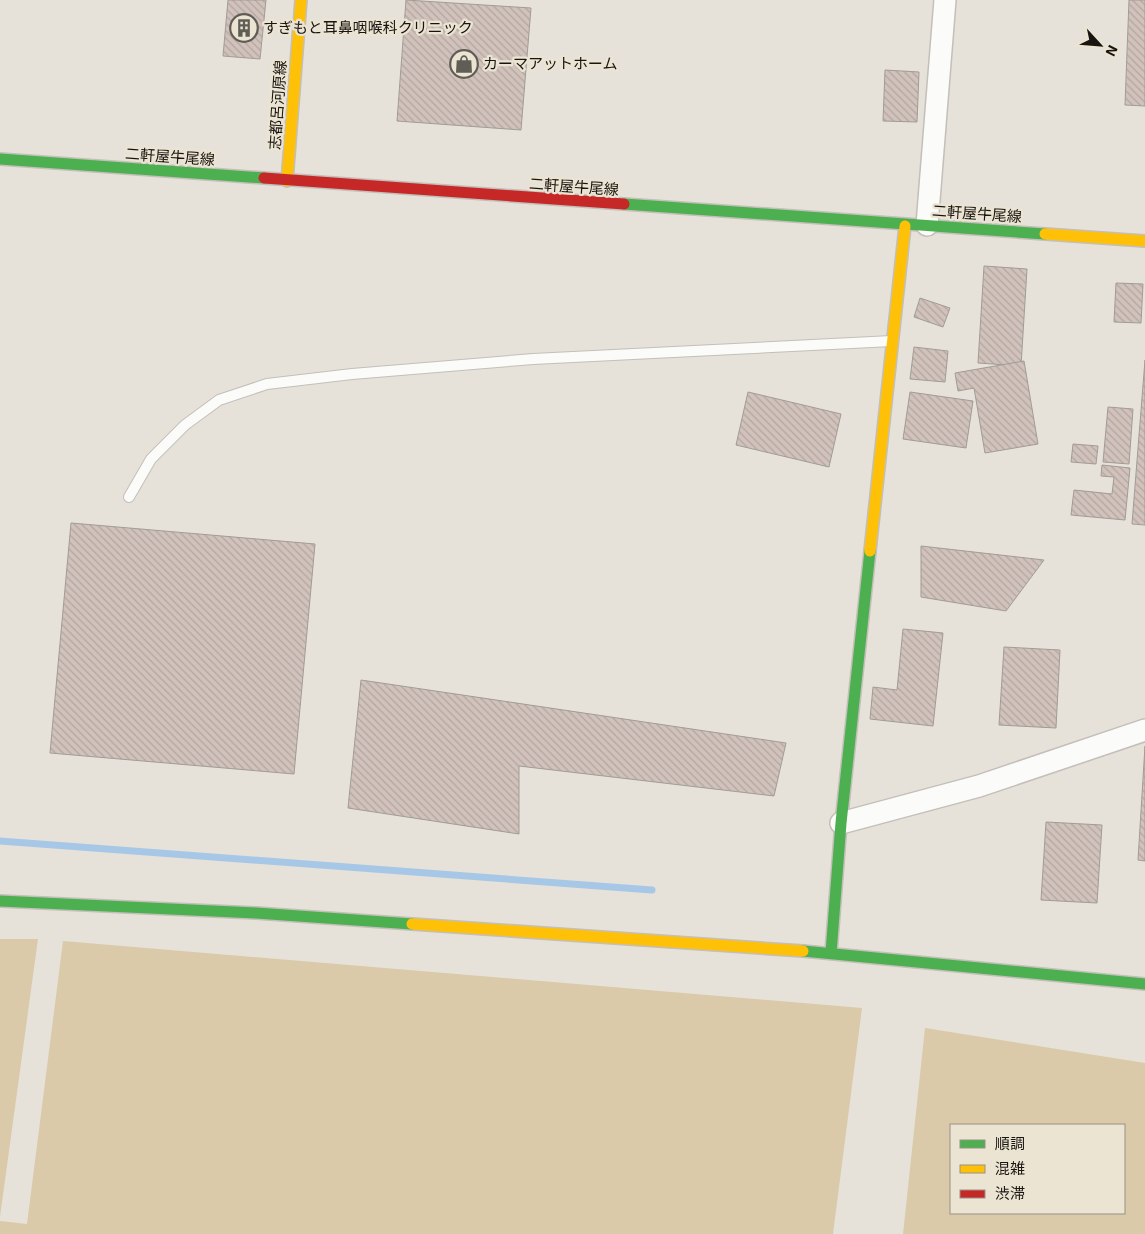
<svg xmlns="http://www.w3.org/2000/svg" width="1145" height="1234" viewBox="0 0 1145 1234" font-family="'Exo 2','Noto Sans JP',sans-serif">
  <defs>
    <pattern id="building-back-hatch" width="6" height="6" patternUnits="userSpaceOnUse" patternTransform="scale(1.25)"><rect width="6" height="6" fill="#d1c2bb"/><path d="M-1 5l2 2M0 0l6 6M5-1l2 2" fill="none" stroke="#b3a6a0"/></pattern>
  </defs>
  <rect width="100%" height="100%" fill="#e6e2d9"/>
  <g fill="#dacaaa" fill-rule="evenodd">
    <polygon points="0,939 38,939 0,1217"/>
    <polygon points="63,941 862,1008 833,1234 0,1234 0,1221 27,1224"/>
    <path d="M925,1028l220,35v171h-242zM951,1125h173v88h-173z"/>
  </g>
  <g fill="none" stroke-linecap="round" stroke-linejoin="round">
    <polyline stroke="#a7c7e7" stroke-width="7" points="0,841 652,890"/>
  </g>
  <g fill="url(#building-back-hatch)" stroke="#a19c97">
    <polygon points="228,0 266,0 260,59 223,56"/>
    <polygon points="406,0 531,8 521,130 397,121"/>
    <polygon points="1129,0 1145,0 1145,106 1125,105"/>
    <polygon points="885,70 919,72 917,122 883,121"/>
    <polygon points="984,266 1027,269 1021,366 978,363"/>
    <polygon points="1116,283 1143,284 1141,323 1114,322"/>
    <polygon points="920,298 950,308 943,327 914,317"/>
    <polygon points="914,347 948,351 945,382 910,379"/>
    <polygon points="1145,360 1145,525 1132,524"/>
    <polygon points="1024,361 1038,444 985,453 974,388 958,391 955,373"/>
    <polygon points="748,392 841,414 829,467 736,445"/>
    <polygon points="910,392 973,401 966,448 903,439"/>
    <polygon points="1108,407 1133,409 1129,464 1103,462"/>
    <polygon points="1073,444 1098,446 1096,464 1071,462"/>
    <polygon points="1102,465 1130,468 1125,520 1071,515 1074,490 1112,494 1114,477 1101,476"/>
    <polygon points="71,523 315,544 294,774 50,753"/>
    <polygon points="921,546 1044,560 1006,611 921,597"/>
    <polygon points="903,629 943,633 933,726 870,719 873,687 897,690"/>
    <polygon points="1004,647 1060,650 1056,728 999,725"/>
    <polygon points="361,680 786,743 774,796 519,766 519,834 348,808"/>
    <polygon points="1145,746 1145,861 1138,860"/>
    <polygon points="1046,822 1102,825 1097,903 1041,900"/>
  </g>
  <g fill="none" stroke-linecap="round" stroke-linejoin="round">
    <defs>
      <polyline id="lane" points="129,497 151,459 185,425 219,400 267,384 352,374 533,359 892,341"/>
      <g id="street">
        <polyline points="927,225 945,0"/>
        <polyline points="841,823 979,786 1145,730"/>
      </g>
      <g id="fast">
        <polyline points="0,159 264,178"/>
        <polyline points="624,204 1045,234"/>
        <polyline points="0,901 256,913 412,924"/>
        <polyline points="803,951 1145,984"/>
        <polyline points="831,953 841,823 870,551"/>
      </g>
      <g id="slow">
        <polyline points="287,181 301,0"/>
        <polyline points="1045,234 1145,241"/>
        <polyline points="870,551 905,226"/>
        <polyline points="412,924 803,951"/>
      </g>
      <polyline id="jam" points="264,178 624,204"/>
    </defs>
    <use href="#lane" stroke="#c3bfb9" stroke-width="12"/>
    <use href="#street" stroke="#c3bfb9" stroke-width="24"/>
    <use href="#fast" stroke="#c3bfb9" stroke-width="14"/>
    <use href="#slow" stroke="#c3bfb9" stroke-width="14"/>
    <use href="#jam" stroke="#c3bfb9" stroke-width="14"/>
    <use href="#lane" stroke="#fbfbf9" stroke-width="10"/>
    <use href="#street" stroke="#fbfbf9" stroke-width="21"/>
    <use href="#fast" stroke="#4caf50" stroke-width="11"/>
    <use href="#slow" stroke="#ffc107" stroke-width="11"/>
    <use href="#jam" stroke="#c62828" stroke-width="11"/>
  </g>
  <defs>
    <symbol id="building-ring" viewBox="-11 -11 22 22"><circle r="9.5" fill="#ece4d3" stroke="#605d56" stroke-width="1.5"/><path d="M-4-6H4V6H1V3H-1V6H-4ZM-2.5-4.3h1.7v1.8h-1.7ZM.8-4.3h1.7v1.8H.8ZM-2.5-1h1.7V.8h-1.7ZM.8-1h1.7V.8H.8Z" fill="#605d56"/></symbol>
    <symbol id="shop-ring" viewBox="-11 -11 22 22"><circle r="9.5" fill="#ece4d3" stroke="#605d56" stroke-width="1.5"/><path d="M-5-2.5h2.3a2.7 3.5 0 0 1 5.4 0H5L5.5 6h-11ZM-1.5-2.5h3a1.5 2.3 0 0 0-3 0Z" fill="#605d56"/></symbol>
  </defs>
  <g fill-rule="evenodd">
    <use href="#building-ring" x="228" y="12" width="32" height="32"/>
    <use href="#shop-ring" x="448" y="48" width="32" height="32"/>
  </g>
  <g text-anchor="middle" stroke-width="4.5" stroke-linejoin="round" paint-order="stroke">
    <g font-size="15" fill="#181510" stroke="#ece4d3" text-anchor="start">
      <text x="263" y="33">すぎもと耳鼻咽喉科クリニック</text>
      <text x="483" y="69">カーマアットホーム</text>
    </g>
    <g font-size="15" fill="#181510" stroke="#ece4d3">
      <text transform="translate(278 105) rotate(-86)" y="5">志都呂河原線</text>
      <text transform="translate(170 157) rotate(4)" y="5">二軒屋牛尾線</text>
      <text transform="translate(574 187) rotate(4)" y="5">二軒屋牛尾線</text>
      <text transform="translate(977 214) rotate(4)" y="5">二軒屋牛尾線</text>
    </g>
  </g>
  <rect x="950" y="1124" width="175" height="90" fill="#ece4d3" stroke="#979185"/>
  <rect x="960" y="1140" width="25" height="8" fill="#4caf50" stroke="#979185"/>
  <text x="995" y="1149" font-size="15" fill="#181510">順調</text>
  <rect x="960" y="1165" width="25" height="8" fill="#ffc107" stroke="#979185"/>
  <text x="995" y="1174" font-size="15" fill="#181510">混雑</text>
  <rect x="960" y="1190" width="25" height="8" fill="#c62828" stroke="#979185"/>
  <text x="995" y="1199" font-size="15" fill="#181510">渋滞</text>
  <g transform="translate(1100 45) rotate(116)" stroke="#ece4d3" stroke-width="4" paint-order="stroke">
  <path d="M0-4L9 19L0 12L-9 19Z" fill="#181510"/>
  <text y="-8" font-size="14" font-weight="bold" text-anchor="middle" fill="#181510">N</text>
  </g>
</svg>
